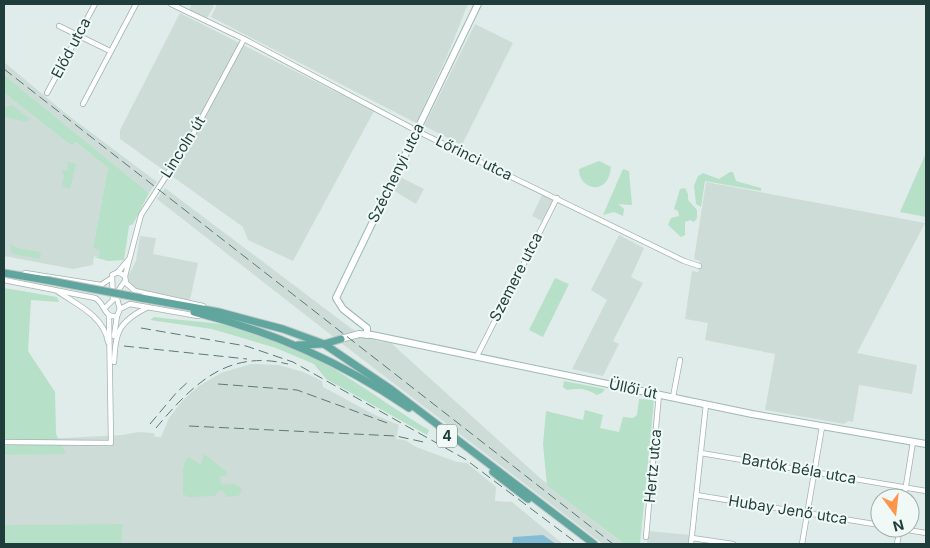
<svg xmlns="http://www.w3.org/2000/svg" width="930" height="548" viewBox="0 0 930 548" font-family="Inter,sans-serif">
  <rect width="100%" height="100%" fill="#e0ece9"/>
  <g fill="#cedcd8">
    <polygon points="192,4 210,4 214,6 207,18 189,10"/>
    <polygon points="217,4 468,4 448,54 416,123 211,17"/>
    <polygon points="180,13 374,111 293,261 248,240 243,227 120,139 120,130"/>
    <polygon points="475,24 513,43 462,145 424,126"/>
    <polygon points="4,62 65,113 157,182 149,193 4,75"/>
    <polygon points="4,93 72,146 76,142 108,168 93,248 101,251 99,256 94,256 93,265 73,269 4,256"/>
    <polygon points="400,177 424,189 416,204 393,190"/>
    <polygon points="706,182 925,223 857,353 917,365 912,394 859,385 853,422 848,421 844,424 765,410 775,354 705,340 708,323 685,319 692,271 698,272 700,261 694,259"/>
    <polygon points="165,188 352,329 377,341 391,343 540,478 623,544 603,544 349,349 157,199"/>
    <polygon points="542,195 553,200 542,221 532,216"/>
    <polygon points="619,235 644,248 631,277 643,283 613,341 619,344 603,376 572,369 607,300 591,290"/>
    <polygon points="140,236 156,238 153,254 198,263 190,300 134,288 130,285 128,276 136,261"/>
    <polygon points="251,364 279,365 303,372 322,381 323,387 375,415 399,425 396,439 405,440 416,447 457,462 467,463 496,487 495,501 512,502 563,544 4,544 4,379 42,439 123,435 138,432 154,433 155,437 161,437 169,418 183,400 199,386 221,373"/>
    <polygon points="648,531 690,535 689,544 647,544"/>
  </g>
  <g fill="#b7e0c8">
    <polygon points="4,75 149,193 133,224 129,226 124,260 108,261 94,257 99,256 100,251 93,248 108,168 76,142 72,146 4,93"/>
    <polygon points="12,105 29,118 29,119 27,122 5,117 4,108"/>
    <polygon points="926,153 926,217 900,212"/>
    <polygon points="62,160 76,164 70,189 62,187 64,175 62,174 63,170 67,170 68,163"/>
    <path d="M599,161l12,6c-3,31 -33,22 -32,2z"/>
    <polygon points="623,169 629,171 632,205 618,204 624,209 623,216 614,212 603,215"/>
    <polygon points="730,172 733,172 736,181 761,188 761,191 705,181 701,207 696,204 694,186 698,176 703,173 719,179"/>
    <polygon points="685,188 688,194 688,200 697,210 697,218 694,222 690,220 685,222 685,235 681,237 668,225 671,218 679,216 678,211 674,209 680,189"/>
    <polygon points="10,244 17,248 41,252 40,259 13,254 10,250"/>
    <polygon points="555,278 569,284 543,337 529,330"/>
    <polygon points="4,288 57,297 59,302 31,300 28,351 55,392 56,434 66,454 4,455"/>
    <path d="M154,317c35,5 72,4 106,16 62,21 114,64 169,97l-2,5 -101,-56 -12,-15 -38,-16 -64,-19 -62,-9z"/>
    <path d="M564,381l41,8 -3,4 -5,2c-10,-6 -17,-7 -30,-5l-4,-3z"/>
    <polygon points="639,399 654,400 640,544 624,544 547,485 543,444 546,411 583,420 585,410 603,415 600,428 619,432 623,417 633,418 637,415"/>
    <path d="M204,454l24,19 -3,3h-6l2,8c10,2 15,-4 21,7l-4,5 -11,1 -4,-6 -3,-1 -5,6 -27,1 -5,-3v-26l3,-9 3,-2 12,8z"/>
    <polygon points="123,524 121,544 4,544 4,525"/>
  </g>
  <polygon fill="#83bcd7" points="543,535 556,544 512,544 513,537"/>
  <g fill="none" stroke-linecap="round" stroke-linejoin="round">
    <defs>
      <g id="street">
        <polyline points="171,4 244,39 417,131 684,261 699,266"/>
        <polyline points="59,26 110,51"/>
        <polyline points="47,93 95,4"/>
        <polyline points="83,104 136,4"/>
        <polyline points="118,272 129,259"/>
        <polyline points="25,273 101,285 110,279"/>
        <path d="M4,280l91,18c10,5 9,21 22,18l3,-7 10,-5 68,12"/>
        <path d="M57,291c19,13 47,25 51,51"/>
        <polyline points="203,306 135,291 126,283 125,276 141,215 192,136 244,39"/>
        <polyline points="105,308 113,300 112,275 118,272 125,276"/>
        <path d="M120,309c-5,-15 -5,-15 5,-28"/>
        <polyline points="114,336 117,316"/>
        <polyline points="477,356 557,198"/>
        <path d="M114,362c2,-31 4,-40 34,-55"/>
        <polyline points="673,397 680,360"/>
        <polyline points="4,442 111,443 109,316"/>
        <polyline points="701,453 926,491"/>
        <polyline points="696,495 880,525"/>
        <polyline points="904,498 913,442"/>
        <polyline points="896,528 926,533"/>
        <polyline points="646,537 659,394"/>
        <polyline points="692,538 733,544"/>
        <polyline points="691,544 706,404"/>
        <polyline points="802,544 822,427"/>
        <polyline points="897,544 900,528"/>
      </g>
      <g id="secondary">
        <polyline points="367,335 367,328 343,309 336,298 478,4"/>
        <polyline points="341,339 359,334 372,335 752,414 926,444"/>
      </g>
      <g id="primary">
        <polyline points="4,273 46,280"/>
        <polyline points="141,298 219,312 283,329 324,344 392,390 594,544"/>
        <path d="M194,312c80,20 147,50 215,96"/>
        <polyline points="298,345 324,344 341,339"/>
        <polyline points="493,472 528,499"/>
      </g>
    </defs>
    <use href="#street" stroke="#a2b4b1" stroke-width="6"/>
    <use href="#secondary" stroke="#9db9b4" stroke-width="8"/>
    <use href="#primary" stroke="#c0c9c8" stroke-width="9"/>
    <use href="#street" stroke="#fff" stroke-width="4.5"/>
    <use href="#secondary" stroke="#fff" stroke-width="6"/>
    <use href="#primary" stroke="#60a69f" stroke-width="7"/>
    <g stroke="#597a76" stroke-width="1" stroke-dasharray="10 5" stroke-linecap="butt">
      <polyline points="4,69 613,544"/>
      <polyline points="141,328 246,346 293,362 465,459 578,544"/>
      <polyline points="124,346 247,359"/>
      <polyline points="218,384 297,390 390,424"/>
      <polyline points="150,424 177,392 190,380"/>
      <polyline points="189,426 396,436 428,443"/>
      <path d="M156,428c36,-43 71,-79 132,-64"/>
    </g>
    <defs>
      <polyline id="primary-bridge" points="46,280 141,298"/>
    </defs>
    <use href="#primary-bridge" stroke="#c0c9c8" stroke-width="9" stroke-linecap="butt"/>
    <use href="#primary-bridge" stroke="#60a69f" stroke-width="7"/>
  </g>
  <g text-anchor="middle" stroke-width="4" stroke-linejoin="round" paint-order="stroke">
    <rect fill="#f1f9f6" stroke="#5e7673" stroke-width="1" x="437" y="424.5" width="20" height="23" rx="4"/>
    <g font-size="14" font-weight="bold" fill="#1f3e3b">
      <text x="447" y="441">4</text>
    </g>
    <g font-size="15" fill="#1f3e3b" stroke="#f1f9f6">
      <text transform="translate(71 48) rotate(-62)" y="5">Előd utca</text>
      <text transform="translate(183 147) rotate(-58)" y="5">Lincoln út</text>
      <text transform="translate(474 158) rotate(26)" y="5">Lőrinci utca</text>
      <text transform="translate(396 173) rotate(-64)" y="5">Széchenyi utca</text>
      <text transform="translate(516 277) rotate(-63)" y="5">Szemere utca</text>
      <text transform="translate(633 389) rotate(12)" y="5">Üllői út</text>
      <text transform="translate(653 466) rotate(-85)" y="5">Hertz utca</text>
      <text transform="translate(799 469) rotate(10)" y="5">Bartók Béla utca</text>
      <text transform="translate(788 510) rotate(9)" y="5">Hubay Jenő utca</text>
    </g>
  </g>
  <rect width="930" height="548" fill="none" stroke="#1f3e3b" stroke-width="10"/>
  <g transform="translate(895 513) rotate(165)"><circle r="24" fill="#f1f9f6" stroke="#9daeab"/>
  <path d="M0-4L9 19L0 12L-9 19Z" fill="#fe954c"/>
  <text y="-8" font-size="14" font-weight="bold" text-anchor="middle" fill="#1f3e3b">N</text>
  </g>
</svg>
